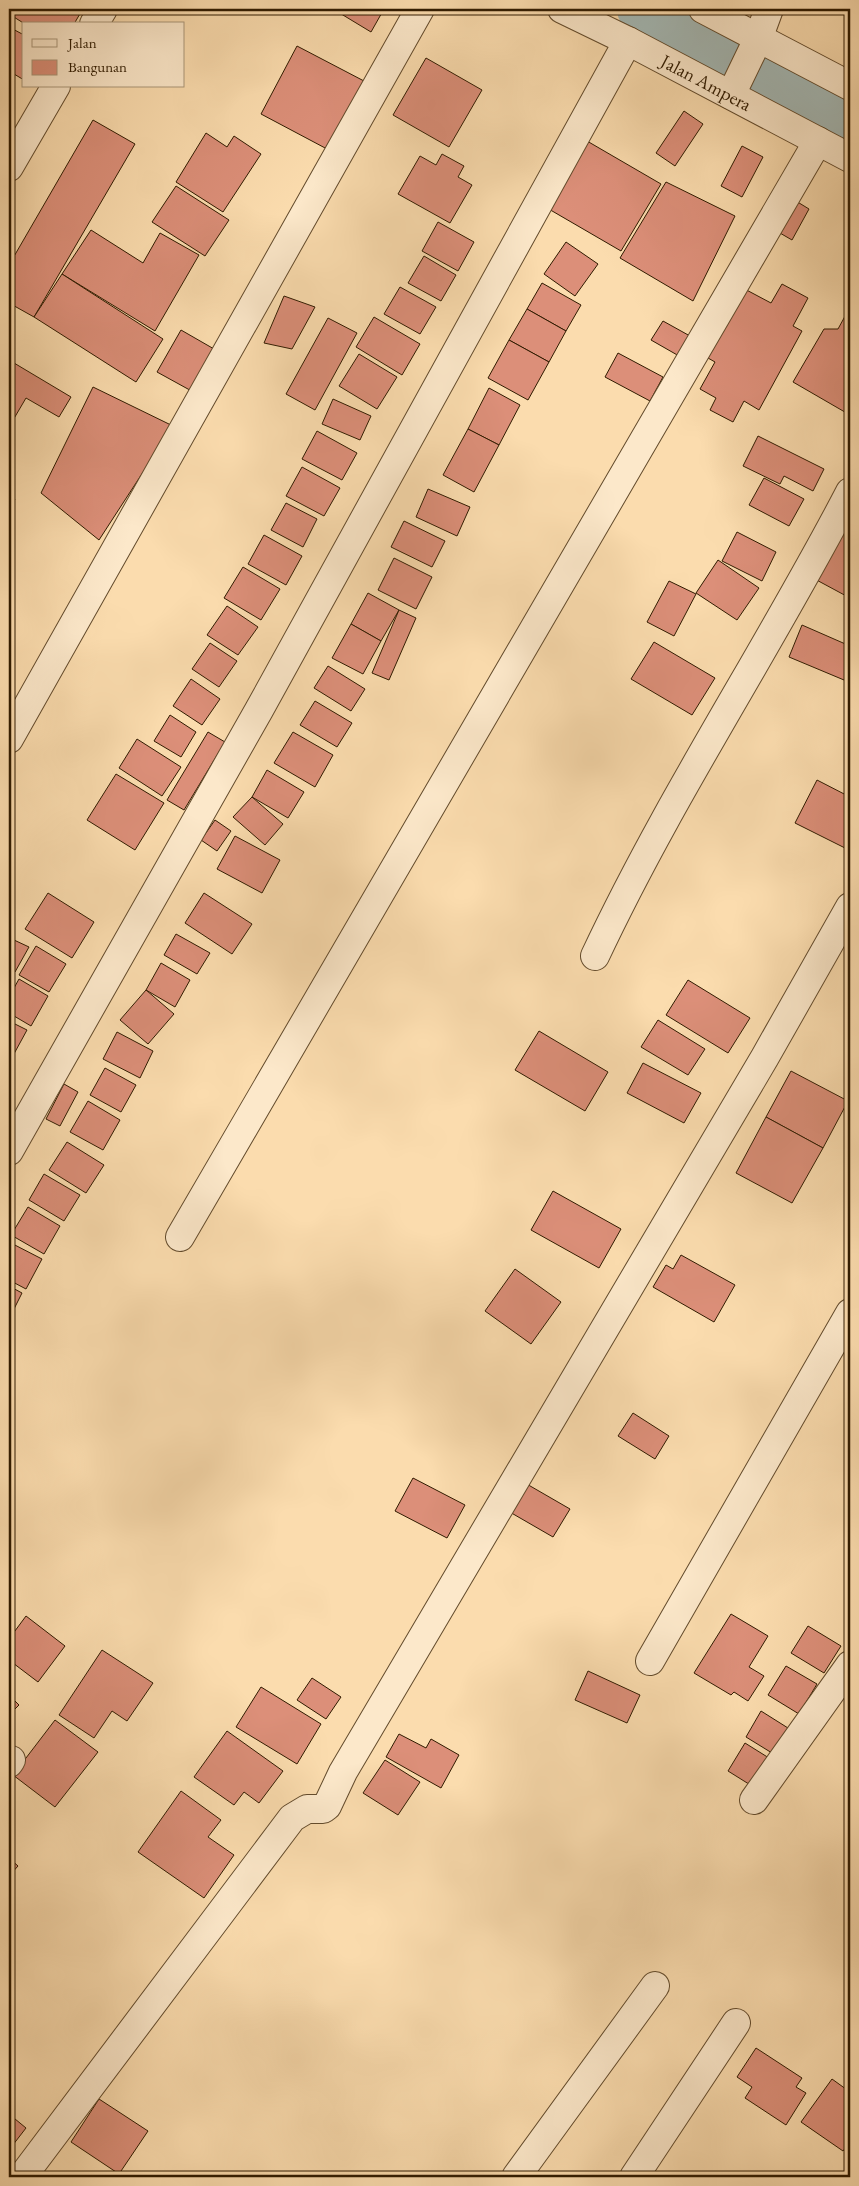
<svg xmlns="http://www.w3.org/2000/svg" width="859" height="2186" viewBox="0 0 859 2186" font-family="'EB Garamond',serif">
  <rect width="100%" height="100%" fill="#fbdcae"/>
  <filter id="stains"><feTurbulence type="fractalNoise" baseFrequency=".004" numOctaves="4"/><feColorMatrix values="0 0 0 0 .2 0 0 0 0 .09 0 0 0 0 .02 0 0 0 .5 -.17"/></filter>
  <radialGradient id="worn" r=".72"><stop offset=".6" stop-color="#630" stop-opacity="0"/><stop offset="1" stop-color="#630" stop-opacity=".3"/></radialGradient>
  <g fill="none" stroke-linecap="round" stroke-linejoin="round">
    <polyline stroke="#a4b9b6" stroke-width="54" points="644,9 850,114"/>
  </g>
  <g fill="#dc8f79" stroke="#301b00">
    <polygon points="9,9 76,9 81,12 74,24 25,24 9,14"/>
    <polygon points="333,9 384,9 371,32"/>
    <polygon points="9,27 24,35 24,80 9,71"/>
    <polygon points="297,46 364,81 327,149 261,114"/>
    <polygon points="426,58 482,90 449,147 393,115"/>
    <polygon points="684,111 703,124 675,166 656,153"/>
    <polygon points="93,120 135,144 34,317 9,303 9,265"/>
    <polygon points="206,133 227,147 234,136 261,154 223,212 176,182"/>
    <polygon points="587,141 661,184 621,251 547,208"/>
    <polygon points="742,146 763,157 742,197 721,186"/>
    <polygon points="442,154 464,166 458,177 472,185 450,223 398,194 420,156 436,165"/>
    <polygon points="666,182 735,216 693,301 620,258"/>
    <polygon points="176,186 229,220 205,256 152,222"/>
    <polygon points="791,198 809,209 792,240 773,229"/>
    <polygon points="438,222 474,242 458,271 422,251"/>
    <polygon points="91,230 143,263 160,233 199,255 155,331 62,274"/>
    <polygon points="566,242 598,264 575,296 544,274"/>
    <polygon points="424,256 456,275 441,301 408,283"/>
    <polygon points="62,274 163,339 136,382 34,317"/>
    <polygon points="542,283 581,305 566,331 527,309"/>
    <polygon points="782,284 808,298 793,326 802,331 759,410 744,401 733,422 710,410 716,398 700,389 715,362 701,354 739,286 771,303"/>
    <polygon points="400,287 436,307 420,334 384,314"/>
    <polygon points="284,296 315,307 292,349 264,343"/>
    <polygon points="850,307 850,415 793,382 824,329 838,329"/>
    <polygon points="527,309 566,331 549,362 509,340"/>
    <polygon points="374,317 420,344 402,375 356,347"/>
    <polygon points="328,318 357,333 315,410 286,394"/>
    <polygon points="663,321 690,336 679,356 651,340"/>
    <polygon points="181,330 221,353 197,394 157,372"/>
    <polygon points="509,340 549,362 528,400 488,378"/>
    <polygon points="618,353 663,377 650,401 605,377"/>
    <polygon points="359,354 397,377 377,409 339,386"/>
    <polygon points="9,360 71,397 59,417 26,398 9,427"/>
    <polygon points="93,387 173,426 99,540 41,493"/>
    <polygon points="489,388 520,405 499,445 468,429"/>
    <polygon points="333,399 371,416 360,440 322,424"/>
    <polygon points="468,429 499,445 474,492 443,475"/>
    <polygon points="317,431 357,453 342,480 302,459"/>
    <polygon points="758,436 824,469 813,491 784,476 780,484 743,466"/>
    <polygon points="302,467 340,488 324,516 286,496"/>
    <polygon points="764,478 804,499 789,526 749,505"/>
    <polygon points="428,489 470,507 457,536 416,517"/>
    <polygon points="9,495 15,499 9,509"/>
    <polygon points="286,503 317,519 303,547 271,530"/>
    <polygon points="850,509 850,598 811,577"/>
    <polygon points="404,521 445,541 432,567 391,547"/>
    <polygon points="737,532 776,552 762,581 722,561"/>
    <polygon points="264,535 302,556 286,585 248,564"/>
    <polygon points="394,558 432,577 416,609 378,590"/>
    <polygon points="718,560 759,588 737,620 696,593"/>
    <polygon points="243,567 280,589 261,620 224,598"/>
    <polygon points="669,581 696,594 674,636 647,622"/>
    <polygon points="368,593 399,610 381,641 351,624"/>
    <polygon points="227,606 258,627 238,655 207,635"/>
    <polygon points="399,610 416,618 389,680 372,673"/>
    <polygon points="351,624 381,641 363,674 332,658"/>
    <polygon points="802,625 850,646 850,664 844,680 789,657"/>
    <polygon points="654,642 715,678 692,715 631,679"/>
    <polygon points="210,643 237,661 219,687 192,669"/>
    <polygon points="328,666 365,689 351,711 314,688"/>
    <polygon points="191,679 220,699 202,725 173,706"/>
    <polygon points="315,701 352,723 337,747 300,725"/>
    <polygon points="170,715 196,732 181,757 154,741"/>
    <polygon points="208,732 225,742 184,810 167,800"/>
    <polygon points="293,732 333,755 315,787 274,763"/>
    <polygon points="137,739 181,767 162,796 119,768"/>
    <polygon points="267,770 304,792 288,818 252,797"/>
    <polygon points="116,774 164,803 135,850 87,820"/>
    <polygon points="817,780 850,797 849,850 795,823"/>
    <polygon points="252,797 283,824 265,845 233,817"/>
    <polygon points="215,820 231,831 217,851 201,840"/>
    <polygon points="235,836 280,860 262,893 217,869"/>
    <polygon points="48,893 94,922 72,958 25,929"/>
    <polygon points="204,893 252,924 232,954 185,923"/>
    <polygon points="176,934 210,953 197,974 164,955"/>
    <polygon points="14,940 29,947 15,972 9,969 9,950"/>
    <polygon points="36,946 66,964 49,992 19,975"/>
    <polygon points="161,963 190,980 175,1007 146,990"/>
    <polygon points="19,979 48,996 31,1026 9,1013 9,997"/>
    <polygon points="688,980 750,1018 728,1053 666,1015"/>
    <polygon points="146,990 174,1014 148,1044 120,1020"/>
    <polygon points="658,1020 705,1049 688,1075 641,1047"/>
    <polygon points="9,1021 27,1030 9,1063"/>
    <polygon points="539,1031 608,1072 585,1111 515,1070"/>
    <polygon points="117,1032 153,1051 140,1078 103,1059"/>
    <polygon points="643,1063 701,1093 684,1123 627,1093"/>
    <polygon points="105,1068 136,1085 121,1112 90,1095"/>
    <polygon points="791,1071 848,1101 823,1148 766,1117"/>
    <polygon points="64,1084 78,1092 60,1126 46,1119"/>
    <polygon points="88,1101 120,1120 103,1150 70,1132"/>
    <polygon points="766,1117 823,1148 792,1203 736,1173"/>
    <polygon points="67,1142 104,1165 86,1193 49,1170"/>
    <polygon points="44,1174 80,1195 64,1221 29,1200"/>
    <polygon points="553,1191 621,1229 599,1268 531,1230"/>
    <polygon points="28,1207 60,1226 44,1254 11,1235"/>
    <polygon points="9,1242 42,1259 26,1289 9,1280"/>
    <polygon points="681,1255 735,1285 714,1322 653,1287 666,1265 673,1269"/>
    <polygon points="515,1269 561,1302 531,1344 485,1311"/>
    <polygon points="9,1286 22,1293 9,1319"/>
    <polygon points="633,1413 669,1436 655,1459 618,1436"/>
    <polygon points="413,1478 465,1505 447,1538 395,1511"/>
    <polygon points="525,1483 570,1509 553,1537 508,1511"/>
    <polygon points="731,1614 768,1636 749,1667 764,1676 748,1701 734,1692 731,1695 694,1673"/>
    <polygon points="26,1616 65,1646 38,1682 9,1660 9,1639"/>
    <polygon points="808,1626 841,1646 824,1673 791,1653"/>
    <polygon points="102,1650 153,1683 127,1721 112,1711 94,1738 59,1715"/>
    <polygon points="786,1666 817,1684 799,1714 768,1695"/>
    <polygon points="588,1671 640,1695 627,1723 575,1700"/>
    <polygon points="312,1678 341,1697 326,1719 297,1700"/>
    <polygon points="261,1687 321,1724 297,1764 236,1727"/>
    <polygon points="9,1695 19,1705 9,1715"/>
    <polygon points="761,1711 788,1728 772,1753 746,1737"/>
    <polygon points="55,1720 98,1752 55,1807 13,1775"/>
    <polygon points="227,1731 283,1771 259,1803 244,1792 234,1805 194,1777"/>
    <polygon points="399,1734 426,1748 431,1739 459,1755 441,1788 386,1757"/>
    <polygon points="745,1743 769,1758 752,1786 728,1771"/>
    <polygon points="385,1760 420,1782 398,1815 363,1793"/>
    <polygon points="181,1791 221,1820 208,1837 234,1855 204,1898 138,1852"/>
    <polygon points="9,1858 18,1866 9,1876"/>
    <polygon points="756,2048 802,2078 796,2087 806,2093 786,2125 745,2098 752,2087 737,2077"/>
    <polygon points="832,2079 850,2092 850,2142 843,2151 801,2122"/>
    <polygon points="99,2099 148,2131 119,2174 71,2142"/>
    <polygon points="9,2114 26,2128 9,2150"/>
  </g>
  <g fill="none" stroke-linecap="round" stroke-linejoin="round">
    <defs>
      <g id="street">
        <path id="s1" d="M562,9l66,32 222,117"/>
        <polyline points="703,9 850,86"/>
        <polyline points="94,24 103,9"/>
        <polyline points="731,95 758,39 769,9"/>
        <polyline points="9,167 56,86"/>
        <polyline points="9,739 420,9"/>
        <path d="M595,956c75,-160 174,-308 255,-464"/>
        <polyline points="9,1151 259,710 628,41"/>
        <polyline points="180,1237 818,141"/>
        <polyline points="650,1661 850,1313"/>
        <polyline points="9,1763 11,1760"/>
        <polyline points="754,1800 850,1665"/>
        <polyline points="22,2177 292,1818 307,1809 323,1809 327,1806 343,1772 765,1057 850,907"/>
        <polyline points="516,2177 655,1986"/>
        <polyline points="634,2177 736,2023"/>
      </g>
    </defs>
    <use href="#street" stroke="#634b2c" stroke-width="30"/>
    <use href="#street" stroke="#fce8ca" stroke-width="28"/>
  </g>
  <g text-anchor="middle" stroke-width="5" stroke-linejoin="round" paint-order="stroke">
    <g font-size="19" fill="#301b00" stroke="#fce8ca">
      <text dy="7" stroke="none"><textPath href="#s1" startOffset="162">Jalan Ampera</textPath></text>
    </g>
  </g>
  <rect width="859" height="2186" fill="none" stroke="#fbdcae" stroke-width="30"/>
  <rect x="10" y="10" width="839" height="2166" fill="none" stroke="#301b00" stroke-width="2.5"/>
  <rect x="15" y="15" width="829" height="2156" fill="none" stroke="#301b00"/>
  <rect x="22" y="22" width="162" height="65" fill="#fce8ca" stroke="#aa9679"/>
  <rect x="32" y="39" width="25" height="8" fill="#fce8ca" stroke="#aa9679"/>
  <text x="68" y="48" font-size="15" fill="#301b00">Jalan</text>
  <rect x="32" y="60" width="25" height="15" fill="#dc8f79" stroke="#aa9679"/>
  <text x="68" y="72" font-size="15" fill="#301b00">Bangunan</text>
  <rect width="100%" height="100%" filter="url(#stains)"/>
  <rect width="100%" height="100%" fill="url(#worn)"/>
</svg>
